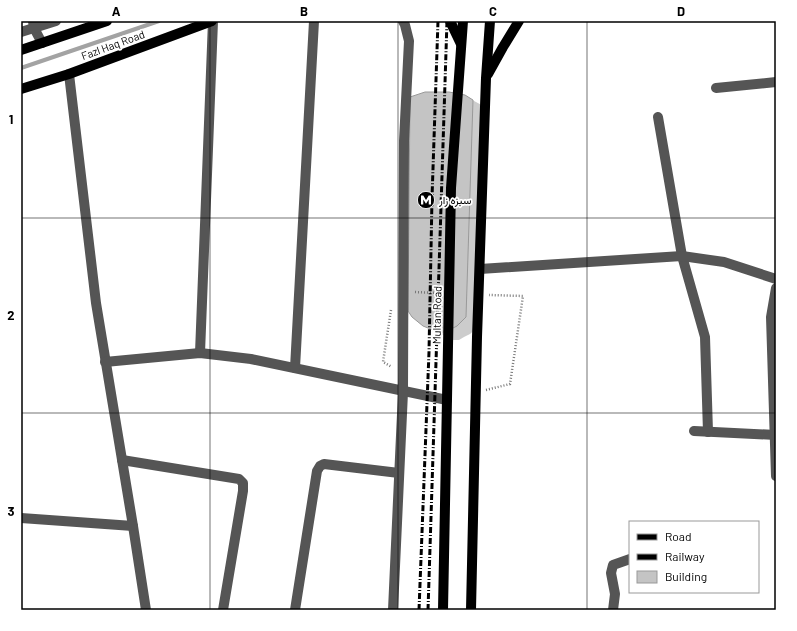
<svg xmlns="http://www.w3.org/2000/svg" width="797" height="631" viewBox="0 0 797 631" font-family="Barlow,Vazirmatn,sans-serif">
  <rect width="100%" height="100%" fill="#fff"/>
  <polygon fill="#0003" points="465,96 487,108 480,325 470,334 464,337 459,340 453,340 423,325"/>
  <g fill="none" stroke-linecap="round" stroke-linejoin="round">
    <polyline stroke="#a3a3a3" stroke-width="4" points="21,68 159,21"/>
  </g>
  <polygon fill="#c4c4c4" stroke="#999" points="425,92 449,92 465,95 473,100 466,317 457,326 445,332 438,332 423,326 412,317 408,311 410,97"/>
  <g fill="none" stroke-linecap="round" stroke-linejoin="round">
    <g stroke="#777" stroke-width="2.5" stroke-dasharray="1 2" stroke-linecap="butt">
      <polyline points="415,292 438,293"/>
      <polyline points="391,310 383,362 392,367"/>
      <polyline points="486,390 510,384 523,296 489,295"/>
    </g>
    <g stroke="#555" stroke-width="10">
      <polyline points="33,21 34,28 42,43"/>
      <polyline points="21,32 56,21"/>
      <polyline points="69,74 96,303 133,526 146,610"/>
      <polyline points="716,88 776,82"/>
      <polyline points="658,117 682,256 705,337 708,432"/>
      <polyline points="480,269 682,256 724,262 776,279"/>
      <polyline points="776,288 771,317 776,476"/>
      <polyline points="200,353 213,21"/>
      <polyline points="105,362 200,353 251,359 447,400"/>
      <polyline points="295,368 314,21"/>
      <polyline points="694,431 776,435"/>
      <polyline points="122,460 239,479 243,483 243,491 223,610"/>
      <polyline points="21,518 133,526"/>
      <polyline points="295,610 317,471 320,466 324,464 399,473"/>
      <polyline points="393,610 403,392 404,141 409,41 405,25 403,21"/>
      <polyline points="613,610 615,594 611,573 613,565 630,559"/>
    </g>
    <g stroke="#000" stroke-width="10">
      <polyline points="450,21 461,44"/>
      <polyline points="21,50 107,21"/>
      <polyline points="488,74 503,47 519,21"/>
      <polyline points="21,89 69,74 212,21"/>
      <polyline points="443,610 451,188 463,21"/>
      <polyline points="471,610 477,337 486,78 490,21"/>
    </g>
    <g stroke="#000" stroke-width="3" stroke-dasharray="6 2 1 2" stroke-linecap="butt">
      <polyline points="419,610 429,352 432,198 438,21"/>
      <polyline points="428,610 447,21"/>
    </g>
  </g>
  <path fill="none" stroke="#000" stroke-width="1" stroke-opacity="0.55" d="M210,21v589M398,21v589M587,21v589M21,218h755M21,413h755"/>
  <defs>
    <symbol id="metro-disc" viewBox="-11 -11 22 22"><circle r="9.5" fill="#000" stroke="#fff"/><path d="M-5.5 5V-5H-3L0 0L3-5H5.5V5H3V-.5L0 4L-3-.5V5Z" fill="#fff"/></symbol>
  </defs>
  <g fill-rule="evenodd">
    <use href="#metro-disc" x="416" y="190" width="20" height="20"/>
  </g>
  <g text-anchor="middle" stroke-width="3.5" stroke-linejoin="round" paint-order="stroke">
    <g font-size="11" fill="#000" stroke="#fff">
      <text transform="translate(113 45) rotate(-20)" y="4">Fazl Haq Road</text>
      <text transform="translate(437 315) rotate(-89)" y="4">Multan Road</text>
    </g>
    <g font-size="11" fill="#000" stroke="#fff" text-anchor="start">
      <text x="439" y="204">سبزہ زار</text>
    </g>
  </g>
  <rect width="797" height="631" fill="none" stroke="#ffffff" stroke-width="44"/>
  <rect x="629" y="521" width="130" height="72" fill="#ffffff" stroke="#999999"/>
  <rect x="637" y="534" width="20" height="6" fill="#000000" stroke="#999999"/>
  <text x="665" y="541" font-size="12" fill="#000000">Road</text>
  <rect x="637" y="554" width="20" height="6" fill="#000000" stroke="#999999"/>
  <text x="665" y="561" font-size="12" fill="#000000">Railway</text>
  <rect x="637" y="571" width="20" height="12" fill="#c4c4c4" stroke="#999999"/>
  <text x="665" y="581" font-size="12" fill="#000000">Building</text>
  <rect x="22" y="22" width="753" height="587" fill="none" stroke="#000" stroke-width="1.5"/>
  <g font-size="13" text-anchor="middle" font-weight="bold" fill="#000">
    <text x="116" y="16">A</text>
    <text x="304" y="16">B</text>
    <text x="493" y="16">C</text>
    <text x="681" y="16">D</text>
    <text x="11" y="124">1</text>
    <text x="11" y="320">2</text>
    <text x="11" y="516">3</text>
  </g>
</svg>
